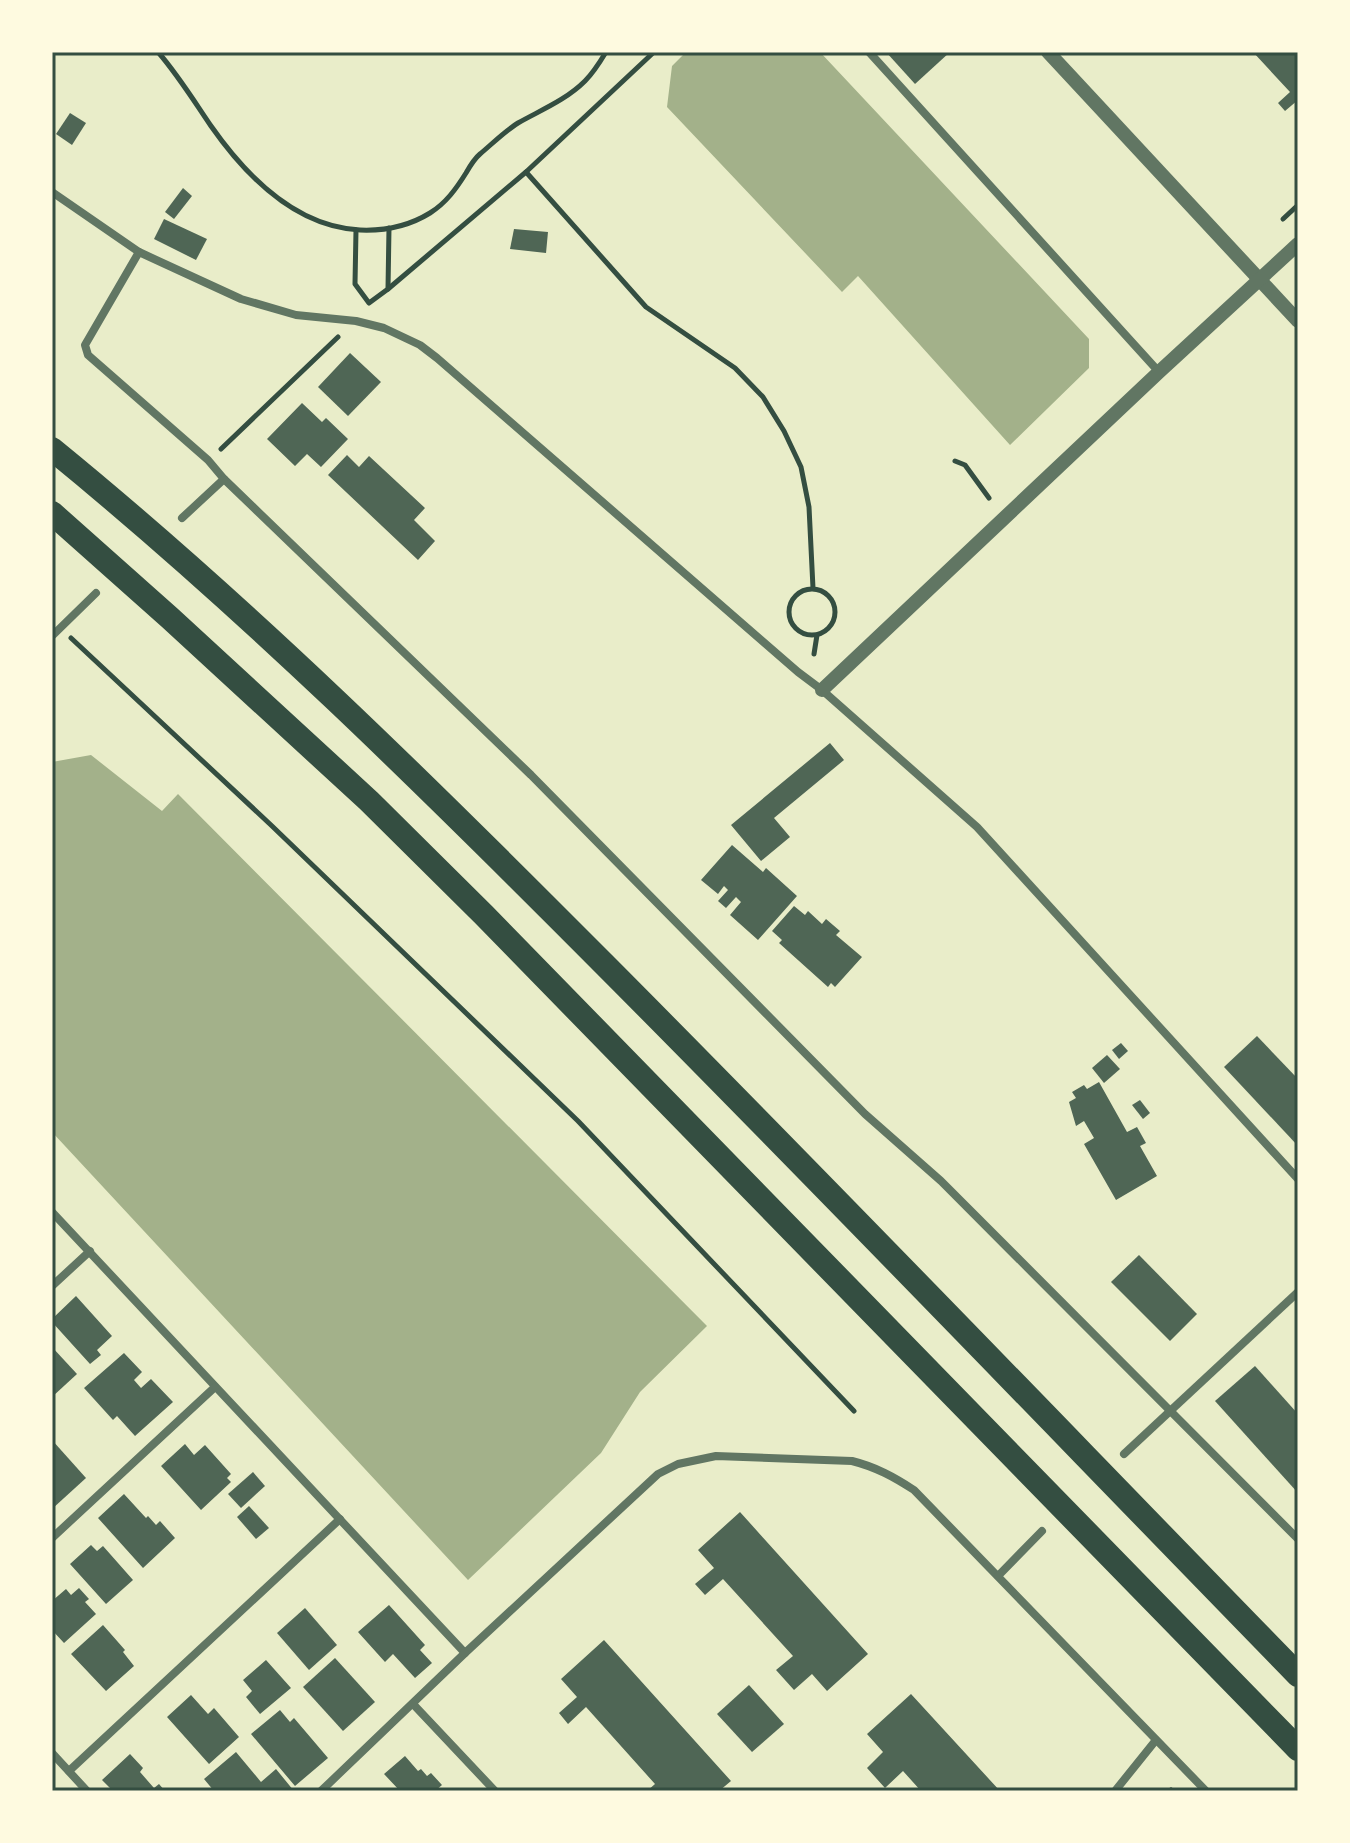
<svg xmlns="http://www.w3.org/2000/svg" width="1350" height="1843" viewBox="0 0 1350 1843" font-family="'Public Sans',sans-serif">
  <rect width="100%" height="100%" fill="#e9edc9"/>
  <g fill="#a3b18a">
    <polygon points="686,52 820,52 1089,339 1089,368 1010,445 858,276 842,292 667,107 672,66"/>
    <polygon points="91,755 162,811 178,794 707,1326 640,1392 601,1453 468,1580 52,1132 52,762"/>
  </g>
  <g fill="#4f6655">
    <polygon points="886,52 950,52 915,84"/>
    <polygon points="1253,52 1298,52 1298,100 1285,111 1278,103 1290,92"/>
    <polygon points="70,113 86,123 72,145 56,134"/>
    <polygon points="183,188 192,196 174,219 165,212"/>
    <polygon points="164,219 207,239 196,260 154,239"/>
    <polygon points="514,229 548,232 546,253 510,249"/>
    <polygon points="350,353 381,382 348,416 318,387"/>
    <polygon points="302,403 322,422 326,418 348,439 321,467 307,454 295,466 267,439"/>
    <polygon points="347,455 359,467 369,456 425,508 414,520 435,541 418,560 328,475"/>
    <polygon points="830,743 844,760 774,818 790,837 761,861 731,825"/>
    <polygon points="732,845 763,872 766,868 797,896 758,940 730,915 741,902 736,897 726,908 718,901 728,890 724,886 718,894 701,880"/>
    <polygon points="794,906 805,915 808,911 822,924 826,919 840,931 836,935 862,957 835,987 831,983 828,987 779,943 782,940 772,931"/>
    <polygon points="1257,1036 1298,1079 1298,1146 1224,1067"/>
    <polygon points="1121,1043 1128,1051 1119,1059 1112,1050"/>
    <polygon points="1107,1055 1120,1069 1104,1083 1092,1068"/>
    <polygon points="1099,1082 1127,1132 1137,1127 1146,1143 1140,1146 1157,1176 1116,1200 1084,1144 1094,1138 1084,1121 1076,1126 1069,1102 1076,1098 1072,1092 1084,1085 1087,1089"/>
    <polygon points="1140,1100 1150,1113 1143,1119 1132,1105"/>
    <polygon points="1139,1255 1197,1314 1170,1341 1111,1282"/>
    <polygon points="76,1296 112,1336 97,1350 101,1355 90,1364 52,1322 52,1319"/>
    <polygon points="52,1347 77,1374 52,1397"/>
    <polygon points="124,1353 142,1372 134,1380 141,1388 151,1379 173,1402 135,1436 117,1416 113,1420 84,1388"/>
    <polygon points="1255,1366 1298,1414 1298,1493 1215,1401"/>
    <polygon points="52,1440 86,1478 52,1509"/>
    <polygon points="185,1444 194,1455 205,1445 231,1474 227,1478 231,1482 201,1510 161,1466"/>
    <polygon points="253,1472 265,1486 241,1508 228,1494"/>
    <polygon points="124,1494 146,1518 148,1516 156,1525 160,1521 175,1538 143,1568 98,1518"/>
    <polygon points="249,1506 269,1528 256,1539 237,1517"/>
    <polygon points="740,1512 868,1654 827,1691 812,1674 794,1690 776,1670 793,1656 723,1579 705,1595 695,1584 714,1568 698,1550"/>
    <polygon points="91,1545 97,1551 103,1546 133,1580 106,1604 70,1564"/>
    <polygon points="79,1588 89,1599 85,1602 96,1614 64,1643 52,1630 52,1601 66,1589 71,1595"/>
    <polygon points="389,1605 425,1645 420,1650 432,1663 415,1678 393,1654 385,1662 358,1632"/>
    <polygon points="305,1608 337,1645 309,1670 277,1633"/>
    <polygon points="103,1625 125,1650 123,1652 134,1666 106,1691 71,1654"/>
    <polygon points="604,1640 731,1781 719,1791 647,1791 655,1784 586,1707 568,1724 559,1713 577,1697 561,1679"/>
    <polygon points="335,1658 375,1702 343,1731 303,1687"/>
    <polygon points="266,1660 291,1688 260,1714 246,1697 252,1691 243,1680"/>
    <polygon points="749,1685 784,1724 752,1752 717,1714"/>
    <polygon points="911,1694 1000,1791 921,1791 903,1771 885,1788 867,1768 883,1752 867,1734"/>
    <polygon points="191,1695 208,1714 214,1708 239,1737 209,1764 167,1717"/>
    <polygon points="280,1710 290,1722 294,1718 328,1758 295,1786 251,1734"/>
    <polygon points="236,1752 261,1782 276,1769 294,1791 214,1791 204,1779"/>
    <polygon points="130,1754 143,1768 140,1772 154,1788 159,1784 165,1791 113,1791 102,1780"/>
    <polygon points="405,1756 418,1771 421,1769 427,1776 431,1773 442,1785 435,1791 400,1791 384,1774"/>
  </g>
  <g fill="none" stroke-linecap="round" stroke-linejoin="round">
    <g stroke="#344e41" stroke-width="5">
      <path d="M158,52c20,23 36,49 53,74 35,50 85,101 149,104 24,1 49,-4 70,-17 16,-10 26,-24 36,-40 4,-7 8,-14 14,-19 12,-10 25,-23 38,-31 23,-13 48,-23 67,-42 8,-8 15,-19 21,-29"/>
      <polyline points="526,172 646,307 735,368 763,397 784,431 801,467 809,507 813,588"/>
      <polyline points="1283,219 1298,205"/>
      <polyline points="356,230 355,284 369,303 388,289 389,228"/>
      <polyline points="388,289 526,172 654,52"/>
      <polyline points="221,449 338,337"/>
      <polyline points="955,461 965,465 989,498"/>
      <circle cx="812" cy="612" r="23"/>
      <polyline points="71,638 272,826 578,1121 854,1411"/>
      <polyline points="814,654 817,635"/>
      <polyline points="1170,1791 1171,1790"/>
    </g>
    <g stroke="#617663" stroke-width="8">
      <polyline points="869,52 1159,372"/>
      <polyline points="52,192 139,252 241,299 296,315 356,321 384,328 420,345 437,358 798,672 822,690 977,827 1298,1179"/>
      <polyline points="139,252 85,345 88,355 208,460 224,479 531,775 865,1114 941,1181 1298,1539"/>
      <polyline points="182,518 224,479"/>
      <polyline points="52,636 96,593"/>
      <path d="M52,1212l413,441 193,-179 20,-10 38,-8 136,5c24,6 42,16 62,29l292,301"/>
      <polyline points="52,1286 90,1251"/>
      <polyline points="1124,1454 1298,1292"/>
      <polyline points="52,1538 215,1387"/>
      <polyline points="998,1576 1042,1531"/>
      <polyline points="413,1704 495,1791"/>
      <polyline points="52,1753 87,1791"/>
      <polyline points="69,1771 340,1519"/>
      <polyline points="321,1791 465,1653"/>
      <polyline points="1115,1791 1156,1740"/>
    </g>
    <g stroke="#617663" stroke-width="14">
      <polyline points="1048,52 1298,321"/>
      <polyline points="822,690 1159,372 1298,244"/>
    </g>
    <g stroke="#344e41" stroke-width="24">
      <path d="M52,449c195,159 375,337 552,515 234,235 463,474 694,711"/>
      <polyline points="52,513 170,618 369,801 484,915 1298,1749"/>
    </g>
  </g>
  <rect width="1350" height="1843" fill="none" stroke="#fefae0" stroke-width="108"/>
  <rect x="54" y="54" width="1242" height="1735" fill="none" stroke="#344e41" stroke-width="3"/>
</svg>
